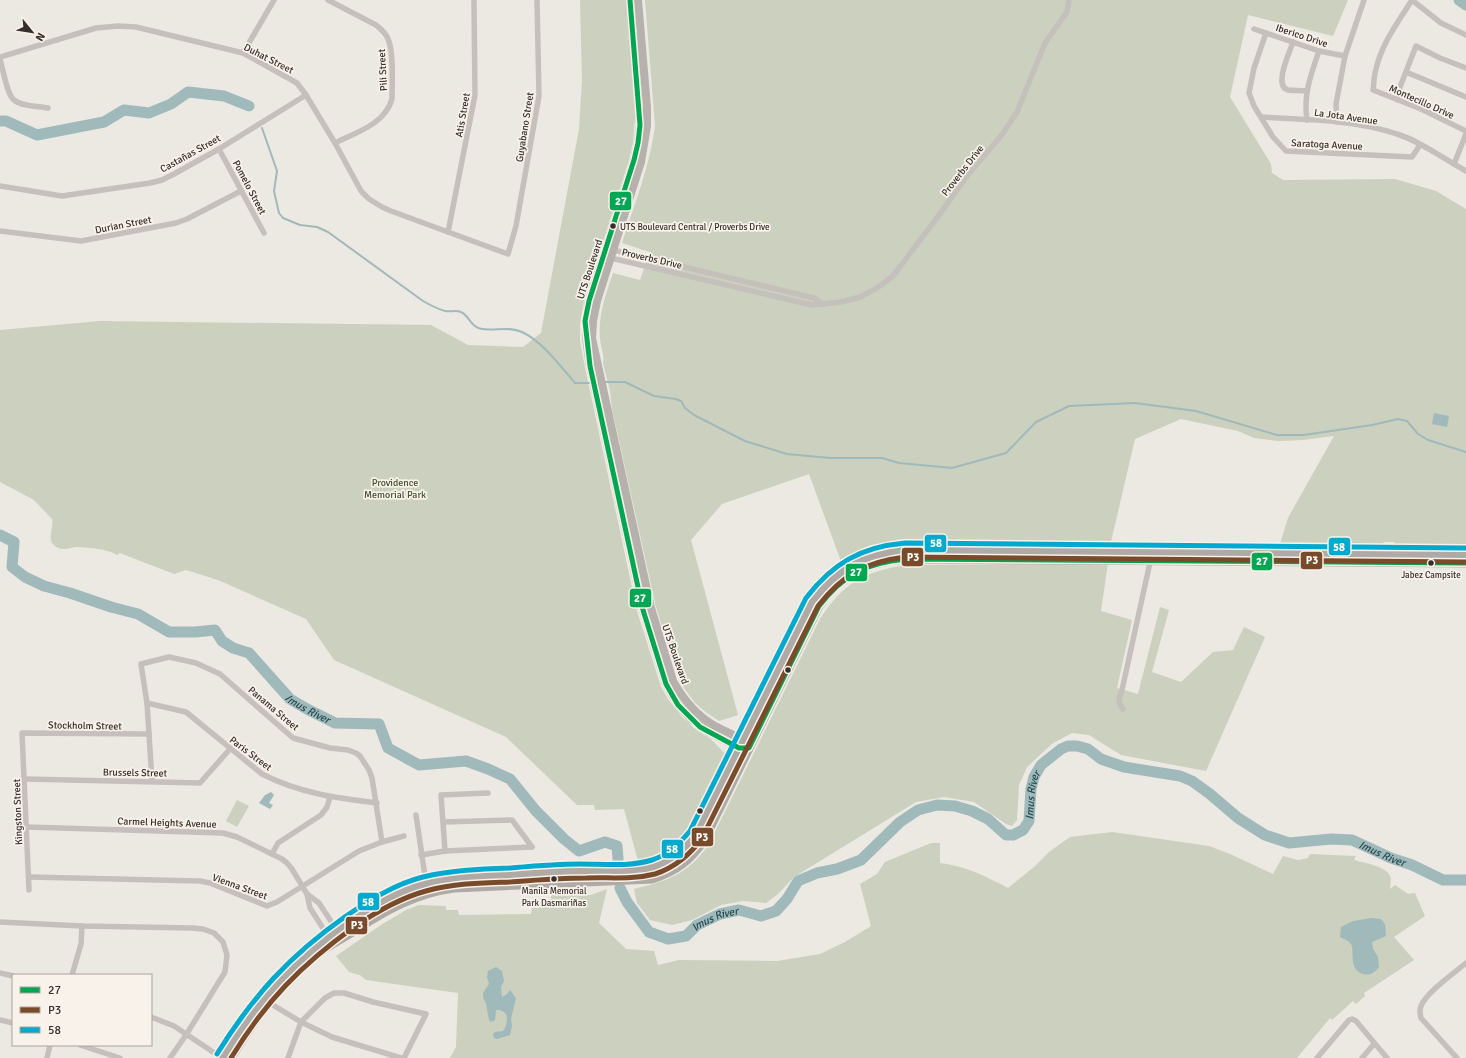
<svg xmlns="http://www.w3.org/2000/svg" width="1466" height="1058" viewBox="0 0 1466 1058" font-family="Signika,sans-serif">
  <rect width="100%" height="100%" fill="#ece8e2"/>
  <g fill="#ccd0be">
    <path d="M580,0h46l9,117 -2,25 -4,18 -45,141 -4,22v18l5,27 52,243 24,76 7,12 14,18 12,11 17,11 16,17 -36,73c-16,21 -30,25 -53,32l-14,-52 -29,1 -1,-5h-17l-71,-68 -172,-77 -28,-41 -88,-39 -32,-10 -12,4 -54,-21 -3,2c-8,-6 -32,-8 -42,-8 -4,1 -9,2 -13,2 -3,0 -8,-3 -10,-6 -4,-7 2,-16 0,-24l-18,-19 -34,-18v-152l100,-9 331,4 37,20 55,2 18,-14 38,-204 3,-48z"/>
    <path d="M645,0h703l-15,36 -85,-21 -18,82 41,67 1,9 11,7 112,-1 41,12 30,18v340l-70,-2 -2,-5h-10l-4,6 -101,-1 9,-29 46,-82 -31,4 -25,1 -24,-3 -16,-7 -57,-12 -46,20 -25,107 -204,-2c-28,2 -40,7 -64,20l-33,-90 -87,30 -31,36 47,175 -19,6 -12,-8 -12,-10 -11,-15 -11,-25 -17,-56 -44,-198 -2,-18 -7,-28c2,-8 -3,-17 -3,-25 -2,-23 6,-44 13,-65l27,7 10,-28 -28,-9c12,-38 28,-77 33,-117z"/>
    <path d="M1108,563l-7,48 31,9 -15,68 21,6 22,-87 9,3 -17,62 29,10 32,-30 20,-2 11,-23 21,10 -59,134 -85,-16 -32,-20 -17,-2 -19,10 -26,24 -8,18 -2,35 -5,6 -6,-2 -32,-22 -30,-5 -28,5 -122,75 -16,17 -12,9 -23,-2 -22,4 -29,15 -20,5 -22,-5 -13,-17 -3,-14c33,-8 55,-15 75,-45l111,-225c23,-36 45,-48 87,-54z"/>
    <polygon points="237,800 249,806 237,827 226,821"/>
    <path d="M1112,832l97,14 21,8 43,20 10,-18 15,4 10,-2 2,-4 46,2 -2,4c10,3 32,6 36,16 2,3 0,9 0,13l5,-4 13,9 7,-1 10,23 -31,21 20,23 -50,33 1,3 -9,8 -3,-3 -21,19 -2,-2 -33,40h-847l6,-11 2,-54 -92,-13 -6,-5 -11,-3 -13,-16 45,-31 25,-15 13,-5 27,1v4h12l1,5 72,-1 1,-7h9v-6h10v-6h40l16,-6 -8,34 27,26 28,2 4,14 21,-5 98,1 43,-7 25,-12 26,-16 -11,-42 17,-10 8,-12 46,-19h9v20c28,4 43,12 68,25l26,-21 15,-15 21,-15z"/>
  </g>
  <g fill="#a0b9bb">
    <polygon points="1434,413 1449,416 1447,427 1432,424"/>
    <polygon points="271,792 274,795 269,803 273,805 270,809 259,803 265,795"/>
    <path d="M1372,918l9,1 4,5 1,12 -14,6 1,7 5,8 1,10c-4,5 -8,9 -16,7 -15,-5 -8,-23 -12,-30 -3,-4 -7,-5 -11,-7l1,-10 12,-6z"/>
    <path d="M496,967l6,4 2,10 -3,6 1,10 4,-2 4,-5 6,8 -5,21 1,7 -2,9 -13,4 -3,-1 -1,-4 2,-2 8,-1c3,-3 6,-14 2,-18 0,-1 -5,-3 -6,-3h-3l-1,10 -4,2 -2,-2 -3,-16 -3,-7v-4l6,-9 -2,-7 1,-6z"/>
  </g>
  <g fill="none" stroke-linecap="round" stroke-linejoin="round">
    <g stroke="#a0b9bb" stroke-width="2">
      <path d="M262,128l15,43 -3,20 5,22 4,5 17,7 17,2 11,5 95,69c7,4 14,8 22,10 5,1 12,-1 16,1 9,4 9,15 21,17 13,2 27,-3 40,3 20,9 39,35 53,51h16"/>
      <polyline points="603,382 625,382 654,396 676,399 681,401 685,408 694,415 745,441 787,454 830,458 882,458 899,463 952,468 1006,453 1036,422 1069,406 1135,403 1196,411 1277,435 1304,435 1372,425 1398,419 1407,421 1418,434 1428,440 1466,452"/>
    </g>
    <g stroke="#a0b9bb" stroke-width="11">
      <polyline points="1459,0 1466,5"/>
      <polyline points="0,121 6,121 37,135 104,122 124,110 149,113 171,104 188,92 224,96 249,106"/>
      <path id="s1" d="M0,535l14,7 -2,25 13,10 19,9 26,7 41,14 27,7 31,18h26l20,-2 7,11 11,7 16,5 41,46 17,10 28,14 44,1 9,24 31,17 47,-4 22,8 22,10 26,32 28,28 15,12 26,-9 12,4 1,13"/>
      <path id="s2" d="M620,888l7,14 22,30 19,7 18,-3 11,-11 23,-11 19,-4 22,6 15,-5 11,-12 11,-18 19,-8 20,-4 24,-9 39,-38 18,-12 19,-5 18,1 17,5 16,8 18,16h7l10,-5 6,-9 2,-32 3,-12 7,-12 20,-16 7,-3h9l11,3 13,10 23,8 56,9 12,5 18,13 28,24 27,17 24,8 42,-4 21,1 39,18 21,7 31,15h23"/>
    </g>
    <g stroke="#c5c0bb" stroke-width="5.5">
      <path d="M328,0l48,25c5,4 10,8 12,14 6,13 4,45 4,60 -7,25 -35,33 -57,44"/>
      <path d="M1412,0c-14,22 -30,43 -36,69 -2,6 -2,14 -3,21l48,19 45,22"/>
      <polyline points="1412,0 1441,23 1466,35"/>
      <polyline points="1254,29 1319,51 1345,56"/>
      <polyline points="1266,33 1254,68 1249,93 1254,106 1273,137 1286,151 1412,157 1420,145"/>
      <path d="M1293,42c-3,10 -20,44 -5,48 6,1 13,0 19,1"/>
      <polyline points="243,53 274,0"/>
      <polyline points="0,57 96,28 118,26 136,27 243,53 297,83 306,95 335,143 361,191 369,199 382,207 391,211 508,254 516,226 539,96 537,0"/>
      <path d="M0,59c3,10 7,36 14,41 9,7 24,6 34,8"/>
      <polyline points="1406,72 1466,97"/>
      <polyline points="1398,100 1400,87 1416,46 1440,58 1466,68"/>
      <path d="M1261,117c45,3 92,2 136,17 23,7 47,25 69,37"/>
      <path d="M1307,120c-4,-25 4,-46 12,-69"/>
      <polyline points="1337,122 1336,104 1345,56 1364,0"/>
      <polyline points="219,149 264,233"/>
      <polyline points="1454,164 1466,134"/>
      <polyline points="0,186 62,196 150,183 162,180 174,174 219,149 306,95"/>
      <polyline points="0,231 81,241 176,223 187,219 241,191"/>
      <polyline points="448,232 475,95 474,0"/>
      <polyline points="610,251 613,250 814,298 823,304"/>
      <polyline points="609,256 615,259 812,305 841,302 860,297 877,288 893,276 942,211 967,176 1001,136 1017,112 1045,43 1067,12 1069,0"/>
      <path d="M147,703l39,9 76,62c37,19 74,24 115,29"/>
      <path d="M1123,709c-6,-8 -4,-11 -1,-19l29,-132"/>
      <polyline points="25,779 200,783 230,749"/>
      <polyline points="152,781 147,703 141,664 169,657 196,663 220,674 293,738 330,748 348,750 356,753 360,756 369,770 372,778 382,842"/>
      <polyline points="416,815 426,883"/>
      <polyline points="444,822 512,820 532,847"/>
      <polyline points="27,827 223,833 237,837 282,859 287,863 292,869 307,894 310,908 330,939"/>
      <polyline points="445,851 441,795 488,793"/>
      <polyline points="272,854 278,843 321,815 327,807 330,797"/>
      <polyline points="421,855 445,851 532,847"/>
      <polyline points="29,877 200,881 210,883 267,906 277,902 359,851 382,842 404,836"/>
      <polyline points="29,890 22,733 149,734"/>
      <polyline points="307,894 319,903 338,932"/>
      <polyline points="0,922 82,926 192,928 203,929 214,933 223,942 227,955 225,972 186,1035 170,1058"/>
      <polyline points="0,973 13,976"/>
      <polyline points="72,975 81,944 82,926"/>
      <polyline points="268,1002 301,1022 332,1037 401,1058"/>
      <polyline points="151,1017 174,1026 222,1058"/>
      <polyline points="0,1020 13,1023"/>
      <polyline points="80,1045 120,1058"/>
      <polyline points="47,1058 50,1045"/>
      <polyline points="288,1058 301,1022 325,998 334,993 344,993 373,1002 426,1014 404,1058"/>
      <polyline points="1317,1058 1349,1020 1352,1019 1356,1021 1387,1058"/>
      <polyline points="1362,1058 1374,1044"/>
      <path d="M1457,1058l-36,-40c-1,-4 -2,-8 0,-12 6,-14 33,-33 45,-43"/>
    </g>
    <g stroke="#b6b1ac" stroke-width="8">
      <path d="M630,0l10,125 -2,18 -4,17 -45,141c-5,26 -3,40 1,65l53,244 23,74 12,21 14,15 17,12 30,16h5"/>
      <path d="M638,0l9,107v19l-6,36 -44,139 -4,20 -1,17 59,270 22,73c10,18 24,35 42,45 11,6 24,10 32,20"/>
    </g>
    <g stroke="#afaaa6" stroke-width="9">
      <path d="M223,1058c35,-61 72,-100 131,-139 22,-15 44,-28 70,-35 25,-7 52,-7 78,-9 26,-1 53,-4 79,-4 23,-1 49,3 72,-4 17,-5 32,-18 43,-32l116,-233c24,-33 51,-49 93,-52l561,5"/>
      <path d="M231,1058c23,-39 50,-74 85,-103 11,-9 26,-16 38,-24 32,-21 62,-38 100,-43l198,-9c24,-8 38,-18 52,-39l115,-234c23,-33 48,-44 87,-47l560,4"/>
    </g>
    <defs>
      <path id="bus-1" d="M630,0l10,125 -2,18 -4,17 -45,141 -4,20 5,45 53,244 23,74 12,21 22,22 39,21h10l70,-142c25,-32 47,-43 87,-47l560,4"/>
      <path id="bus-2" d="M231,1058c34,-56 70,-93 123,-131 22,-15 46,-29 72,-36 28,-8 56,-8 84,-9 26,-2 51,-4 76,-4 23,-1 46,2 69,-4 19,-6 36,-20 47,-36l116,-232c25,-32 48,-44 87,-49l561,5"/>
      <path id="bus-3" d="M217,1054c36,-58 72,-98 129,-138 24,-16 49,-32 77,-39 29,-7 58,-8 87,-9 24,-2 47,-4 70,-4 24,0 49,3 72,-4 16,-5 28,-17 38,-29l116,-233c27,-35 55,-51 99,-55l561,5"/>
    </defs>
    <use href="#bus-1" stroke="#f8f2ea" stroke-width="8"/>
    <use href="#bus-2" stroke="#f8f2ea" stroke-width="8"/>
    <use href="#bus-3" stroke="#f8f2ea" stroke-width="8"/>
    <use href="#bus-1" stroke="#00a651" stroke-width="5"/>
    <use href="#bus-2" stroke="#7a4b2a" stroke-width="5"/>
    <use href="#bus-3" stroke="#00a9ce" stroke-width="5"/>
  </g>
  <g fill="#352e2a" stroke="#f8f2ea" stroke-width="1.5">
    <circle cx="613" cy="226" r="3.5"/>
    <circle cx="1431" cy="563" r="3.5"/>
    <circle cx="788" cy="670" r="3.5"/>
    <circle cx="700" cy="811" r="3.5"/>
    <circle cx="554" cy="879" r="3.5"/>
  </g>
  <g text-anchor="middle" stroke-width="3.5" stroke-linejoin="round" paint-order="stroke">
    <g font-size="9" fill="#352e2a" stroke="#f8f2ea">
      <text x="620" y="230" text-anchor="start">UTS Boulevard Central / Proverbs Drive</text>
      <text x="1431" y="578">Jabez Campsite</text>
      <text x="554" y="894">Manila Memorial<tspan x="554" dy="12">Park Dasmariñas</tspan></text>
    </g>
    <g font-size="10" fill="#352e2a" stroke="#f8f2ea">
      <text transform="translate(1302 35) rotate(18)" y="4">Iberico Drive</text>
      <text transform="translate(269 58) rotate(27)" y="4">Duhat Street</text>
      <text transform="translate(382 70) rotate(-93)" y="4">Pili Street</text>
      <text transform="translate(1422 101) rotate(24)" y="4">Montecillo Drive</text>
      <text transform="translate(462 115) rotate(-80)" y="4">Atis Street</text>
      <text transform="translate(1346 116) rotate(8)" y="4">La Jota Avenue</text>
      <text transform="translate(524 127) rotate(-81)" y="4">Guyabano Street</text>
      <text transform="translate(1327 144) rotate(3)" y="4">Saratoga Avenue</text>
      <text transform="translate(190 153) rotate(-29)" y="4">Castañas Street</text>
      <text transform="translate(962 170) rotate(-52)" y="4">Proverbs Drive</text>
      <text transform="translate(250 187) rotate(62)" y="4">Pomelo Street</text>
      <text transform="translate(123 224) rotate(-11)" y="4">Durian Street</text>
      <text transform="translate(652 258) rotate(13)" y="4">Proverbs Drive</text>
      <text transform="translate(589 269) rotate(-72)" y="4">UTS Boulevard</text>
      <text transform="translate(676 654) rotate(71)" y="4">UTS Boulevard</text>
      <text transform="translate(274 708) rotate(40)" y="4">Panama Street</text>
      <text transform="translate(85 725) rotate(1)" y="4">Stockholm Street</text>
      <text transform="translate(251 753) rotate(37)" y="4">Paris Street</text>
      <text transform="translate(135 772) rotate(1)" y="4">Brussels Street</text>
      <text transform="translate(17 812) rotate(-92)" y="4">Kingston Street</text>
      <text transform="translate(167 822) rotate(2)" y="4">Carmel Heights Avenue</text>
      <text transform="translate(240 886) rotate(20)" y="4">Vienna Street</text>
    </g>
    <g font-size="10" fill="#425130" stroke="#f8f2ea">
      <text x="395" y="486">Providence<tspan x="395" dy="12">Memorial Park</tspan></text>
    </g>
    <g font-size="11" font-style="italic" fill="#244c52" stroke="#f8f2ea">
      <text dy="4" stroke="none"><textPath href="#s1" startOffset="383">Imus River</textPath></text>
      <text dy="4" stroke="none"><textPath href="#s2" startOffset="523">Imus River</textPath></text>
      <text dy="4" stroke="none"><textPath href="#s2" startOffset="932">Imus River</textPath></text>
      <text dy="4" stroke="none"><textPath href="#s2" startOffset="126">Imus River</textPath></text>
    </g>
  </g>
  <g stroke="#f8f2ea" stroke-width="1.5">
    <rect x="609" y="191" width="23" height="20" rx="4" fill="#00a651"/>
    <rect x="924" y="534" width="23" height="19" rx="4" fill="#00a9ce"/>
    <rect x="1328" y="537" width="23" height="19" rx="4" fill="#00a9ce"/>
    <rect x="901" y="547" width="23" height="20" rx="4" fill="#7a4b2a"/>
    <rect x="1300" y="551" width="23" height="19" rx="4" fill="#7a4b2a"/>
    <rect x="1251" y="552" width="22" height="19" rx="4" fill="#00a651"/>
    <rect x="845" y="563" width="23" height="19" rx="4" fill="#00a651"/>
    <rect x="629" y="588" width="23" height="20" rx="4" fill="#00a651"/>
    <rect x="691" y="827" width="23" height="20" rx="4" fill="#7a4b2a"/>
    <rect x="661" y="839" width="23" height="20" rx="4" fill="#00a9ce"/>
    <rect x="357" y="892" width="23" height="19" rx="4" fill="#00a9ce"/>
    <rect x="345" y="916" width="23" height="19" rx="4" fill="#7a4b2a"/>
  </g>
  <g font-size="11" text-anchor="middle" font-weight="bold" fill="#fff">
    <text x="621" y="205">27</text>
    <text x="936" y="547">58</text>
    <text x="1339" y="551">58</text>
    <text x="913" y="561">P3</text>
    <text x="1312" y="564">P3</text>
    <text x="1262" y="565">27</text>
    <text x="856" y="576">27</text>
    <text x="640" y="602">27</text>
    <text x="702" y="841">P3</text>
    <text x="672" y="853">58</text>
    <text x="368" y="906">58</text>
    <text x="357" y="929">P3</text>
  </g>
  <rect x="12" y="974" width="140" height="72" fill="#f8f2ea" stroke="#aaa49d"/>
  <rect x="20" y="987" width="20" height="6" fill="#00a651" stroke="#aaa49d"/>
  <text x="48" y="994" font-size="12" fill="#352e2a">27</text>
  <rect x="20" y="1007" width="20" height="6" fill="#7a4b2a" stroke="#aaa49d"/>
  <text x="48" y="1014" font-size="12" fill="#352e2a">P3</text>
  <rect x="20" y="1027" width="20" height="6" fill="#00a9ce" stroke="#aaa49d"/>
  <text x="48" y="1034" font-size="12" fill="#352e2a">58</text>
  <g transform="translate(32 32) rotate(120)" stroke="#f8f2ea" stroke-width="3" paint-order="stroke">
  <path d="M0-3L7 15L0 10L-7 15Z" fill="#352e2a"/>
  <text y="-6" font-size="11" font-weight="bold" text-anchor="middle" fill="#352e2a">N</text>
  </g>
</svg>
